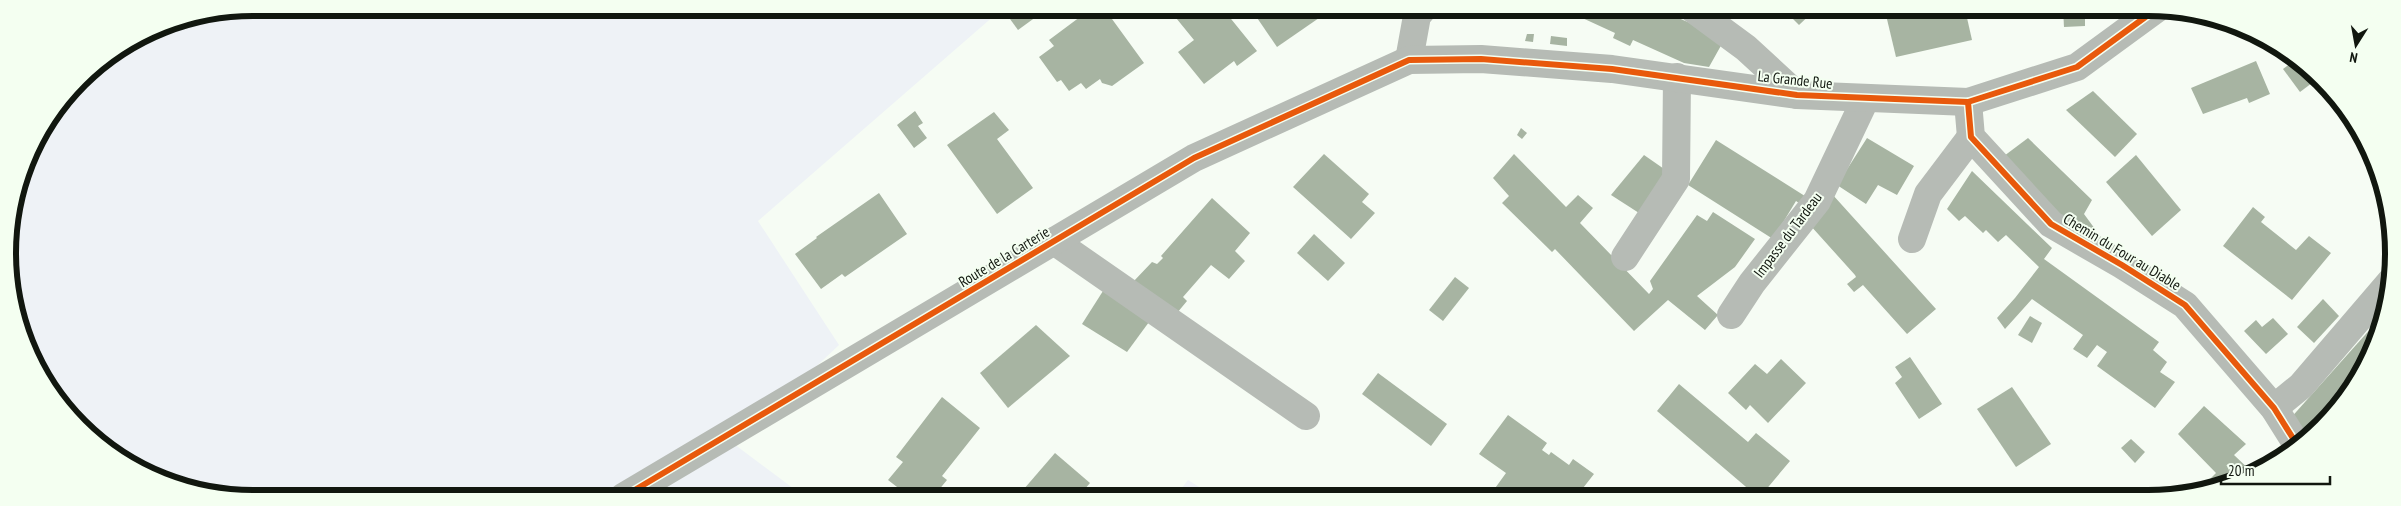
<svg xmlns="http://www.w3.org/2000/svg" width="2401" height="506" viewBox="0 0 2401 506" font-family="'PT Sans Narrow',sans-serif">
  <rect width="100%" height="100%" fill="#f6fcf4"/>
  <g fill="#eef2f6">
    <polygon points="253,8 1003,8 758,221 839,345 734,444 805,497 221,496 131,466 68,415 20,332 8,237 26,159 80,79 159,26"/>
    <polygon points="1188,480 1215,497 1175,497"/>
  </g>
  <g fill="#a7b4a2">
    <polygon points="1002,8 1035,8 1040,14 1018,30"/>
    <polygon points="1092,8 1104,8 1144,63 1112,86 1102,83 1100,79 1086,89 1081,83 1069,91 1061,80 1057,82 1039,57 1054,46 1049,40"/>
    <polygon points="1178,8 1223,9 1257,51 1237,66 1234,61 1204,84 1178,52 1194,40 1172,13"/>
    <polygon points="1251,9 1332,9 1277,47"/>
    <polygon points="1581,9 1658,9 1699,27 1723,42 1709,67 1684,63 1633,40 1630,46 1613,38 1615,33 1578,16"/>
    <polygon points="1783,9 1816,9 1799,25"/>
    <polygon points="1911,9 1965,9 1972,40 1896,57 1886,15"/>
    <polygon points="2063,9 2085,9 2085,26 2064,27"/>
    <polygon points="1527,34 1534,34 1533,42 1525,41"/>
    <polygon points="1551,36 1567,38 1567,46 1550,44"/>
    <polygon points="2256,61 2270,94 2249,103 2247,98 2203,114 2191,88"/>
    <polygon points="2294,61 2316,80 2300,92 2283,69"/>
    <polygon points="2093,91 2137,134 2115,157 2066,110"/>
    <polygon points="915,111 923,123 918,126 927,138 914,148 897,125"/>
    <polygon points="994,112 1009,130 997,139 1033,188 997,214 947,145"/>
    <polygon points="1521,128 1527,133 1522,139 1517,135"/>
    <polygon points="1867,138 1914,166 1897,195 1878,185 1866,204 1837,185"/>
    <polygon points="2028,138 2092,200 2084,214 2095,229 2086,238 2000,159"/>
    <polygon points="1716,140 1808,198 1803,206 1796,201 1773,239 1688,185"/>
    <polygon points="1324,154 1369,194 1362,202 1375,213 1351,239 1293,187"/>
    <polygon points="1514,154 1566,207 1578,195 1593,208 1580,223 1649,294 1653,289 1650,281 1697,215 1707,221 1713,212 1755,239 1735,267 1697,296 1718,315 1705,330 1668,300 1634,331 1555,249 1552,252 1502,203 1509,196 1493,178"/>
    <polygon points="1644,155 1667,171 1639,213 1611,195"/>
    <polygon points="2136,155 2181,210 2152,236 2106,182"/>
    <polygon points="1972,171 2052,248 2044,259 2159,342 2153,350 2167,362 2160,372 2175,382 2155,408 2097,366 2107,352 2097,345 2087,358 2073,349 2083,335 2032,299 2005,329 1997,318 2015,298 2039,267 2006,235 1998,242 1986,230 1983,233 1965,216 1959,221 1947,209"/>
    <polygon points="879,193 907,234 845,277 842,274 821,289 795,254 817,238 816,237"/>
    <polygon points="1832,194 1936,309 1907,334 1863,285 1854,292 1847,284 1856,277 1855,275 1810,225"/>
    <polygon points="1212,198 1250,233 1235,251 1245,261 1229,279 1211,265 1183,297 1187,301 1177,313 1133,282 1152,262 1157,264 1163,258 1161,256"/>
    <polygon points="2253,207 2265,217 2261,222 2296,250 2309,236 2331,253 2292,300 2223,246"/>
    <polygon points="1314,234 1345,263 1328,281 1297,253"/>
    <polygon points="1455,277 1469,288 1443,321 1429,310"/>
    <polygon points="1103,291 1149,322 1127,352 1082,324"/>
    <polygon points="2323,299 2339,316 2314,343 2297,327"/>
    <polygon points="2030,316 2042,323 2032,343 2018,335"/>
    <polygon points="2382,316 2368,361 2321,427 2307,436 2288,421"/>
    <polygon points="2273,318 2288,334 2266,354 2244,331 2256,320 2262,327"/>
    <polygon points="1036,325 1070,356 1008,408 980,373"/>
    <polygon points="1910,357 1942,404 1919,419 1895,383 1902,377 1895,367"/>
    <polygon points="1781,359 1806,383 1768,423 1750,405 1746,410 1728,393 1755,364 1767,374"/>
    <polygon points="1378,373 1447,424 1431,446 1362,394"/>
    <polygon points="1679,384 1748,442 1756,433 1790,461 1759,498 1657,411"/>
    <polygon points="2012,387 2051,444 2016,467 1977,409"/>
    <polygon points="942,397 980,428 942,476 947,480 933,497 910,497 888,480 903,462 896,457"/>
    <polygon points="2204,406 2246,444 2234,455 2253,473 2242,480 2199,490 2216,473 2178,434"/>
    <polygon points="1508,415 1547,443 1542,450 1549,455 1551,452 1569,465 1573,459 1594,474 1576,497 1560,497 1550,491 1546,497 1501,497 1493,491 1506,473 1479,454"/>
    <polygon points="2131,439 2145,452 2135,463 2121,448"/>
    <polygon points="1055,453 1090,483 1078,497 1017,497"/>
  </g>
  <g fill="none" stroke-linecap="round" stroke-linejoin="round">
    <g stroke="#b6bbb5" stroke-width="28">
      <polyline points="1693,9 1746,48 1797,95"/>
      <polyline points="1409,60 1417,16 1423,9"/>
      <polyline points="1968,102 1971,137 2051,224 2122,265 2185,305 2274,408 2296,443"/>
      <polyline points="1912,239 1928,194 1971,137"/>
      <polyline points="1054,241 1306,416"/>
      <polyline points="1625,257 1676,179 1677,77"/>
      <polyline points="1731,315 1752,283 1817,201 1866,98"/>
      <polyline points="2274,408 2301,386 2391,281"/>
      <polyline points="623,497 1194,158 1409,60 1481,59 1612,69 1797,95 1968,102 2077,67 2155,10"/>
    </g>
    <defs>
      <g id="cycleway">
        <polyline points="1968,102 1971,137 2051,224 2122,265 2185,305 2274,408 2296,443"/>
        <polyline points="623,497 1194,158 1409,60 1481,59 1612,69 1797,95 1968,102 2077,67 2155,10"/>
      </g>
    </defs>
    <use href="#cycleway" stroke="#f4fff1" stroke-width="9"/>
    <use href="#cycleway" stroke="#e8590c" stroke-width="6"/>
  </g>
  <g text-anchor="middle" stroke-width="4" stroke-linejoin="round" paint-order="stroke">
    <g font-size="15" fill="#11170f" stroke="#f4fff1">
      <text transform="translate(1795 80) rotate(6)" y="5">La Grande Rue</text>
      <text transform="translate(1788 235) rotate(-53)" y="5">Impasse du Tardeau</text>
      <text transform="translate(2122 252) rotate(31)" y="5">Chemin du Four au Diable</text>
      <text transform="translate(1004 257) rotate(-31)" y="5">Route de la Carterie</text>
    </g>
  </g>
  <path d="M0 0H2401V506H0ZM253 16H2148A237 237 0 0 1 2385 253V253A237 237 0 0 1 2148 490H253A237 237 0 0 1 16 253V253A237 237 0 0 1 253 16Z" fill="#f4fff1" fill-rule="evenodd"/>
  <path fill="none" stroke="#11170f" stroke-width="6" d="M253 16H2148A237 237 0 0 1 2385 253V253A237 237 0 0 1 2148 490H253A237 237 0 0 1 16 253V253A237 237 0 0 1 253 16Z"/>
  <g transform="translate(2356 45) rotate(191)" stroke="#f4fff1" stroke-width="4" paint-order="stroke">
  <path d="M0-4L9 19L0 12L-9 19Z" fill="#11170f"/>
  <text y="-8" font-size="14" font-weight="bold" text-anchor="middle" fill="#11170f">N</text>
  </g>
  <path d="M2221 476v8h109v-8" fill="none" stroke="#11170f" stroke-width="2.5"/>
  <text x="2228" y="476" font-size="15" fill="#11170f" stroke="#f4fff1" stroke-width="4" paint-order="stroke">20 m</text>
</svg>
